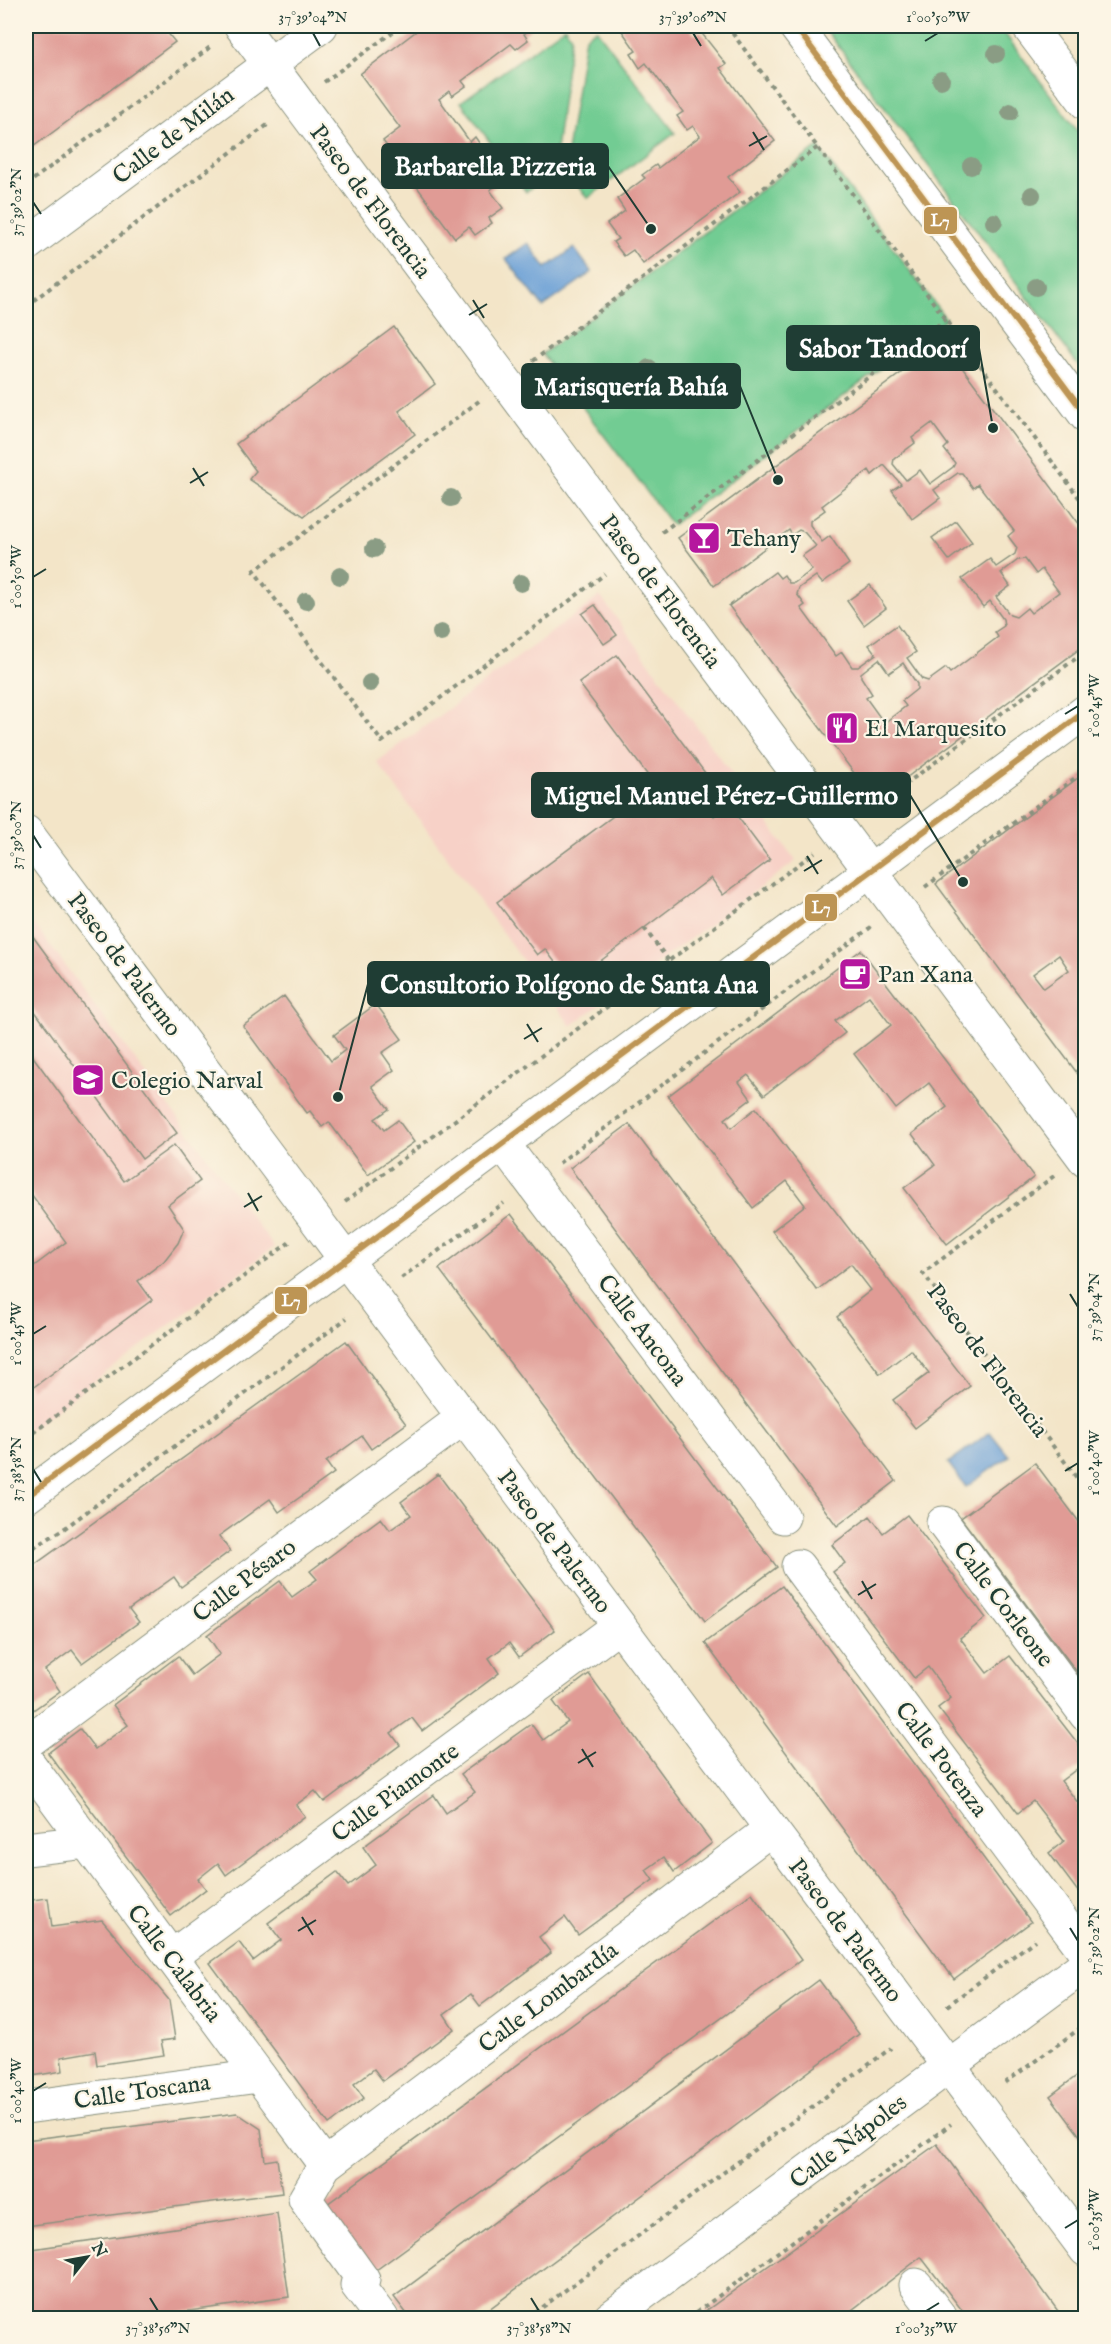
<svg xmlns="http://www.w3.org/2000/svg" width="1111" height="2344" viewBox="0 0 1111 2344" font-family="'IM FELL English',serif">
  <rect width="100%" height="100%" fill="#fcf5e5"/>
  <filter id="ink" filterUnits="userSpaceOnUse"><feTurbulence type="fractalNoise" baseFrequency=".0167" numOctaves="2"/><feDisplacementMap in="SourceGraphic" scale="12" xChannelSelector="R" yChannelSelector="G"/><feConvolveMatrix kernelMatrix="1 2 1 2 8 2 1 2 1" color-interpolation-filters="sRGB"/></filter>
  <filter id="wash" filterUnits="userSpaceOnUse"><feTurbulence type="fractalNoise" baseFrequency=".008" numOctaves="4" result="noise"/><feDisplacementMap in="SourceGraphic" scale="24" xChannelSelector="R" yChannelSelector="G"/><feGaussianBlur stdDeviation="1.35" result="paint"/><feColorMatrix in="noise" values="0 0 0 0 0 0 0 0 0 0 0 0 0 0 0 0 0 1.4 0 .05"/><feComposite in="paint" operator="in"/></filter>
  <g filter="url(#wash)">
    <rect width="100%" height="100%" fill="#f3e5c8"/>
    <g fill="#f7d1c7">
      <polygon points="600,596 796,861 571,1026 377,762"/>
      <polygon points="26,913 274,1247 26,1432"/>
    </g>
    <g fill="#72cc93" stroke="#488464" stroke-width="1.5">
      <polygon points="823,26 999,26 1085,141 1085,374"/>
      <polygon points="565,27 571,36 553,172 526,192 461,102"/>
      <polygon points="596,29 675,133 588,198 564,171 585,37"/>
      <polygon points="818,147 946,319 672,525 542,354"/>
    </g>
    <g fill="#699fd6" stroke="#446e85" stroke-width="1.5">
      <polygon points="528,243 546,268 574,248 592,272 543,307 506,259"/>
      <polygon points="990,1432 1009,1456 966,1487 948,1463"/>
    </g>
    <g id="blocks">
      <g fill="#e09b95" fill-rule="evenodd">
        <polygon points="35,26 162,26 175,42 26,152 26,33"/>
        <polygon points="423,26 535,26 524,34 528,40 516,49 511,44 462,81 466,86 452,96 449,91 439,99 470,142 475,137 484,150 480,154 501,182 490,190 503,208 489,218 492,223 475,235 469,227 455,238 383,141 400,128 360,74"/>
        <polygon points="623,26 688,26 695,35 700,31 726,64 720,68 775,141 728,177 740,192 643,264 633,250 624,256 613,242 618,239 607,224 625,211 617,199 645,178 642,175 656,165 658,168 700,136 693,126 687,130 677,116 683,112 646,63 640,68 631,54 636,51 622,31"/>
        <polygon points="394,327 435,384 399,411 415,434 304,516 249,479 256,471 236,444"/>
        <path d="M943,342l143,191v111l-211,157 -146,-195 46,-34 5,6 4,-3 5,8h5l18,-13 -10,-14 14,-10 -12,-14 -5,-2 -7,5 -3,-5 -75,56 -36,-48zM932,423l16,22 -4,4 11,14 -2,4 -23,17 -10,-14 -14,10 -13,-16 1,-5 21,-16 -3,-5zM884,465l17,19 -9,6 20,29 28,-21 -6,-8 24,-17h4l11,15 5,-4 36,47 -6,5 9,12 -2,6 -19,13 -6,-8 -28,20 21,28 7,-6 13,18 1,7 -9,6 3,5 -48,36 -4,-5 -18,13 -6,-2 -15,-21 9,-6 -19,-27 -28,20 7,9 -18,13h-6l-10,-15 -6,4 -35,-48 4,-3 -8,-11 2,-6 17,-12 6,7 27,-19 -19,-28 -8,6 -12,-17v-4l15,-11 -3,-4 47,-36 3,5zM1025,559l11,15 6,-5 17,23 -28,21 -4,-5 -11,9 -6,-2 -14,-18 14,-11 -9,-13 17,-13zM879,659l10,14 14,-10 14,21v5l-15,12 4,5 -22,17 -18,-25 6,-4 -11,-17v-4z"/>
        <polygon points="956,521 972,542 949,560 932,538"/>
        <polygon points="870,585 886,608 864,625 847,601"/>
        <polygon points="595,605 617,635 604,644 582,614"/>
        <polygon points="617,655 720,793 705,804 714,816 729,805 770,860 723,895 711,878 571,983 545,949 537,955 497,902 655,785 579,683"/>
        <path d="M1086,772v313l-150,-201zM1059,955l10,15 -25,18 -11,-14z"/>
        <polygon points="26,927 177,1133 142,1159 26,999"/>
        <polygon points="861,950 1034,1177 947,1244 904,1188 935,1165 912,1134 947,1107 929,1083 896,1109 854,1054 891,1025 869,996 835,1021 845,1033 764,1095 748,1075 739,1082 751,1099 725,1119 731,1128 756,1108 970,1386 915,1428 893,1400 929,1373 911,1350 880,1374 837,1317 871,1290 851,1264 817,1290 772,1231 805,1205 787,1181 753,1208 668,1096"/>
        <polygon points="284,996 331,1061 345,1050 334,1035 376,1004 402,1039 382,1053 394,1070 372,1086 389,1109 375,1119 384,1130 398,1120 414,1142 368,1175 329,1122 322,1127 310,1111 307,1113 243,1026"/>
        <polygon points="26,1047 124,1181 174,1145 200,1181 168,1205 184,1229 178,1243 164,1261 138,1281 152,1300 31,1389 26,1382 26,1272 66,1242 26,1187"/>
        <polygon points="629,1124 896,1481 837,1526 570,1168"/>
        <polygon points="511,1214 777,1567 705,1621 439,1269"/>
        <polygon points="346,1341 406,1424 371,1449 362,1436 326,1462 334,1473 279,1512 270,1499 219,1536 230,1551 181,1587 174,1577 129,1609 139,1622 82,1663 72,1650 45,1670 60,1691 26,1715 26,1571"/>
        <polygon points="1035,1463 1086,1531 1086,1684 961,1518"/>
        <polygon points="438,1474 555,1630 519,1657 509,1643 489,1658 499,1673 422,1731 412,1718 391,1733 400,1745 324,1802 315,1791 296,1805 305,1816 226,1875 218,1863 198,1879 206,1889 171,1916 48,1753 80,1729 95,1749 128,1725 113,1705 178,1656 192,1675 220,1654 207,1635 280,1581 292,1597 317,1579 310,1571 381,1518 390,1530 411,1515 401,1502"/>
        <polygon points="907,1515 986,1618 960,1638 987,1673 1010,1656 1086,1754 1086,1762 1061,1781 1086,1813 1086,1888 1079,1893 1049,1853 1064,1841 1033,1801 1018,1813 938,1708 951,1698 928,1667 914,1678 833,1572 845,1563 832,1545 870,1516 883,1533"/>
        <polygon points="782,1586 1031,1922 954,1979 705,1643"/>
        <polygon points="589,1674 712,1843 674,1872 664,1857 646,1870 653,1880 578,1935 565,1917 539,1937 551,1953 480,2006 471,1994 444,2014 454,2029 383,2081 374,2069 354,2084 364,2098 329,2124 210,1963 239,1942 253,1961 281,1940 268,1923 337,1872 348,1886 376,1865 363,1847 434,1795 446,1813 475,1792 461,1774 531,1724 543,1740 568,1722 553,1701"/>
        <polygon points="26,1877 29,1877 32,1900 48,1898 52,1927 102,1920 169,2000 175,2039 161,2041 164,2055 97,2065 95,2051 61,2057 63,2071 26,2077"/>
        <polygon points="752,1893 801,1960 372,2273 323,2207"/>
        <polygon points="819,1980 859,2034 477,2318 410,2318 394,2297"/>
        <polygon points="1086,2069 1086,2144 1050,2096"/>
        <polygon points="237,2113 261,2129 265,2161 277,2159 282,2193 26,2226 26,2140"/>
        <polygon points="937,2144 1063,2318 968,2318 921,2257 852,2310 858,2318 696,2318"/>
        <polygon points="277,2213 289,2297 139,2318 26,2318 26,2250"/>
      </g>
    </g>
  </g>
  <g filter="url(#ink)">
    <use href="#blocks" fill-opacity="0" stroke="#89917e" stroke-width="1.5"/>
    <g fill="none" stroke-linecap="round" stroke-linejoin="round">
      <defs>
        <g id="minor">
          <polyline points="241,26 1086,1161"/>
          <polyline points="795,26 1086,416"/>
          <polyline points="1028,26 1086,103"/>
          <polyline points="26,245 321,26"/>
          <polyline points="26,832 1086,2250"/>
          <polyline points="503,1144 783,1517"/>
          <polyline points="26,1497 1086,711"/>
          <polyline points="943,1523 1086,1715"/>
          <polyline points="798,1566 1086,1953"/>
          <polyline points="26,1743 463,1418"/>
          <polyline points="26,1760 325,2165"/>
          <polyline points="26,1849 86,1842"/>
          <polyline points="171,1957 619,1626"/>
          <polyline points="26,2107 259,2076"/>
          <polyline points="916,2285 941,2318"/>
          <polyline points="382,2318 357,2285 363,2280 305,2199 325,2165 771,1829"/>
          <polyline points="610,2318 1086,1964"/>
        </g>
      </defs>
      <use href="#minor" stroke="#89917e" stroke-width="35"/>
      <g stroke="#89917e" stroke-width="4" stroke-dasharray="4.5 4.5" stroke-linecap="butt">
        <polyline points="727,26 1086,507"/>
        <polyline points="324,82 401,26"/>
        <polyline points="26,185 213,45"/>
        <polyline points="26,306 270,123"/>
        <polyline points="533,361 818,147"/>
        <polyline points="479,401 254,571 382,742 605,574"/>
        <polyline points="662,532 946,319"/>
        <polyline points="869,811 1086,651"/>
        <polyline points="925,887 1086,770"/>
        <polyline points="644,928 669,961"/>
        <polyline points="559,1163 871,927"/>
        <polyline points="1054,1176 923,1273 1086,1490"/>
        <polyline points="345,1202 815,852"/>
        <polyline points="401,1278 504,1203"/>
        <polyline points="26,1438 290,1242"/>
        <polyline points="26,1553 65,1528 347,1318"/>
        <polyline points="947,2006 1035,1940"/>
        <polyline points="1005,2083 1086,2024"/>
        <polyline points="528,2318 891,2048"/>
        <polyline points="689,2318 951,2124"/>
      </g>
      <use href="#minor" stroke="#fff" stroke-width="33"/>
      <defs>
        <g id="bus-1">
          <polyline points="795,26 1086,415"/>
          <polyline points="26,1497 1086,711"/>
        </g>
      </defs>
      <use href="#bus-1" stroke="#fcf5e5" stroke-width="10"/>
      <use href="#bus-1" stroke="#bd9554" stroke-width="6"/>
    </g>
    <g fill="#8a9c84">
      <circle cx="996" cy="54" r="9"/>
      <circle cx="941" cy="80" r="9"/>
      <circle cx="1010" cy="112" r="9"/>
      <circle cx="971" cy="166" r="9"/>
      <circle cx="1032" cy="195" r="9"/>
      <circle cx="994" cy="222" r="9"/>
      <circle cx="1036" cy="287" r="9"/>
      <circle cx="649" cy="368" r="9"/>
      <circle cx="451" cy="498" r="9"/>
      <circle cx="374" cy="549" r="9"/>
      <circle cx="340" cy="576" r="9"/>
      <circle cx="521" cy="583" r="9"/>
      <circle cx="306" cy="601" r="9"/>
      <circle cx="441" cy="633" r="9"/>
      <circle cx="370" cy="683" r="9"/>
    </g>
  </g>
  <path fill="none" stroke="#1f3d34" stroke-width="2" d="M313,33l7,13M693,33l8,13M925,41l13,-8M753,132l11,18M749,146l18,-10M33,202l8,12M473,300l11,18M469,315l18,-11M193,468l11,18M190,483l18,-11M33,577l13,-8M1065,714l13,-8M33,835l8,13M807,856l11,18M804,871l18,-11M527,1024l11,18M524,1039l18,-11M248,1193l10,18M244,1207l18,-11M1070,1294l8,13M33,1334l13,-8M33,1469l8,13M1065,1471l13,-8M862,1581l10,18M858,1595l18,-11M582,1749l11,18M578,1763l18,-11M302,1917l11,18M1070,1928l8,13M298,1931l18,-11M33,2091l13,-8M1065,2228l13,-8M150,2298l8,13M531,2298l8,13M926,2311l13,-8"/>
  <defs>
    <symbol id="bar-square" viewBox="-11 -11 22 22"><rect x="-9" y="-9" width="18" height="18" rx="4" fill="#b5179e" stroke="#fcf5e5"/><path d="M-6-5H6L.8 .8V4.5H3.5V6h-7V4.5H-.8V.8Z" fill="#fff"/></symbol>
    <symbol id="restaurant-square" viewBox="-11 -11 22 22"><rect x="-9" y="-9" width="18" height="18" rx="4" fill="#b5179e" stroke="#fcf5e5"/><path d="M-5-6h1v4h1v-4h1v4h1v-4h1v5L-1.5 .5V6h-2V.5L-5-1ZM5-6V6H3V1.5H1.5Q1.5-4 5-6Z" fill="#fff"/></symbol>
    <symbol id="cafe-square" viewBox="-11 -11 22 22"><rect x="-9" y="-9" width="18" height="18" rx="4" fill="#b5179e" stroke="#fcf5e5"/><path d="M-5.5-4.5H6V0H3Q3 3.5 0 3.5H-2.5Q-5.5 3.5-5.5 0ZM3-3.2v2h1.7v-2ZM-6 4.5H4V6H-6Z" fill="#fff"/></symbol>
    <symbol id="school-square" viewBox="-11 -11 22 22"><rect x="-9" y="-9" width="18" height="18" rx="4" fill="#b5179e" stroke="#fcf5e5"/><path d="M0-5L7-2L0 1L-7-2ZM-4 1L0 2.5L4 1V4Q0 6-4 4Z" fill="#fff"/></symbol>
  </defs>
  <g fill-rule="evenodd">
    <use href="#bar-square" x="685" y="519" width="38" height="38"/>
    <use href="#restaurant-square" x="823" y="709" width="38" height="38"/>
    <use href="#cafe-square" x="836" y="955" width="38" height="38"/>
    <use href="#school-square" x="69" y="1061" width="38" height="38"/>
  </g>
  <g text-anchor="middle" stroke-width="4.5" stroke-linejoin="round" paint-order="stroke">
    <g font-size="24" fill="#1f3d34" stroke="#fcf5e5">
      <text transform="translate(173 135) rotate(-37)" y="8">Calle de Milán</text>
      <text transform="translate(371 201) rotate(53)" y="8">Paseo de Florencia</text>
      <text transform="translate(661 591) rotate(53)" y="8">Paseo de Florencia</text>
      <text transform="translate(125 964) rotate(53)" y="8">Paseo de Palermo</text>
      <text transform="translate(643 1330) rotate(53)" y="8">Calle Ancona</text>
      <text transform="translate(988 1360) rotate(53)" y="8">Paseo de Florencia</text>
      <text transform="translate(555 1541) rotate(53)" y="8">Paseo de Palermo</text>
      <text transform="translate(244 1580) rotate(-37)" y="8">Calle Pésaro</text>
      <text transform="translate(1004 1604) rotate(53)" y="8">Calle Corleone</text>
      <text transform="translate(942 1759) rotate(53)" y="8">Calle Potenza</text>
      <text transform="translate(395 1792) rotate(-36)" y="8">Calle Piamonte</text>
      <text transform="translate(846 1930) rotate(53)" y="8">Paseo de Palermo</text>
      <text transform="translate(175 1963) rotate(53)" y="8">Calle Calabria</text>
      <text transform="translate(548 1997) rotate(-37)" y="8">Calle Lombardía</text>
      <text transform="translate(142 2091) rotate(-8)" y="8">Calle Toscana</text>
      <text transform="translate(848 2141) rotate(-37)" y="8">Calle Nápoles</text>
    </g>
    <g font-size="24" fill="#1f3d34" stroke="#fcf5e5" text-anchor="start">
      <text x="727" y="546">Tehany</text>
      <text x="865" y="736">El Marquesito</text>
      <text x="878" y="982">Pan Xana</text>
      <text x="111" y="1088">Colegio Narval</text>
    </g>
  </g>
  <path fill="none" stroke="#1f3d34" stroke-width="2" d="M651 229L608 166M993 428L979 348M778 480L740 386M963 882L910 795M338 1097L368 984"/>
  <g fill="#1f3d34" stroke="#fcf5e5" stroke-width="2">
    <circle cx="651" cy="229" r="6"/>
    <circle cx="993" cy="428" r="6"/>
    <circle cx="778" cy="480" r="6"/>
    <circle cx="963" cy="882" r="6"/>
    <circle cx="338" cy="1097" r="6"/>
  </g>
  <g fill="#1f3d34" stroke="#1f3d34" stroke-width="2">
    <rect x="382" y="144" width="226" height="44" rx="6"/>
    <rect x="787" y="326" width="192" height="44" rx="6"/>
    <rect x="522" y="364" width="218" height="44" rx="6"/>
    <rect x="532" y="773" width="378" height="44" rx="6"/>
    <rect x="368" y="962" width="401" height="44" rx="6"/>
  </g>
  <g font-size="26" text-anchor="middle" font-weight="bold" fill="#fff">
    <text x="495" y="175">Barbarella Pizzeria</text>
    <text x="883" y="357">Sabor Tandoorí</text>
    <text x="631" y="395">Marisquería Bahía</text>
    <text x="721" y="804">Miguel Manuel Pérez-Guillermo</text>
    <text x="569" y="993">Consultorio Polígono de Santa Ana</text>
  </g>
  <g stroke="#fcf5e5" stroke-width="2">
    <rect x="923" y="206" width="35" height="29" rx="6" fill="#bd9554"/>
    <rect x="804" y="893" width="34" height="29" rx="6" fill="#bd9554"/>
    <rect x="274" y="1286" width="34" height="29" rx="6" fill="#bd9554"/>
  </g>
  <g font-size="16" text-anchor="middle" font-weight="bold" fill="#fff">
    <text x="940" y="226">L7</text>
    <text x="821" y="913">L7</text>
    <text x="291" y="1306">L7</text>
  </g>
  <rect width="1111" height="2344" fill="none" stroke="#fcf5e5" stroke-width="66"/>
  <g transform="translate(87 2257) rotate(59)" stroke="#fcf5e5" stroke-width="4.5" paint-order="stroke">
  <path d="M0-4.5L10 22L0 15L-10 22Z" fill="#1f3d34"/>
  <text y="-9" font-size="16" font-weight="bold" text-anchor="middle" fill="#1f3d34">N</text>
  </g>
  <rect x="33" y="33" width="1045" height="2278" fill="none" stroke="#1f3d34" stroke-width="2"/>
  <g font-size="15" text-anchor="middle" fill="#1f3d34">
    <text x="313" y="22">37°39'04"N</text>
    <text x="693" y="22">37°39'06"N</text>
    <text x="938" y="22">1°00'50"W</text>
    <text transform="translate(16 202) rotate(-90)" y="5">37°39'02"N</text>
    <text transform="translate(16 577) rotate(-90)" y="5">1°00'50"W</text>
    <text transform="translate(1094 706) rotate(-90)" y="5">1°00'45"W</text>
    <text transform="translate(16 835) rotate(-90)" y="5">37°39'00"N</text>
    <text transform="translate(1094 1307) rotate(-90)" y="5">37°39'04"N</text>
    <text transform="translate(16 1334) rotate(-90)" y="5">1°00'45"W</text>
    <text transform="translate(1094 1463) rotate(-90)" y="5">1°00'40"W</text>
    <text transform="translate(16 1469) rotate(-90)" y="5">37°38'58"N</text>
    <text transform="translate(1094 1941) rotate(-90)" y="5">37°39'02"N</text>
    <text transform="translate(16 2091) rotate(-90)" y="5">1°00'40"W</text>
    <text transform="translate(1094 2220) rotate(-90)" y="5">1°00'35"W</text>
    <text x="158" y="2333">37°38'56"N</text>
    <text x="539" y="2333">37°38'58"N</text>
    <text x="926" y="2333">1°00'35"W</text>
  </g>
</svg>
